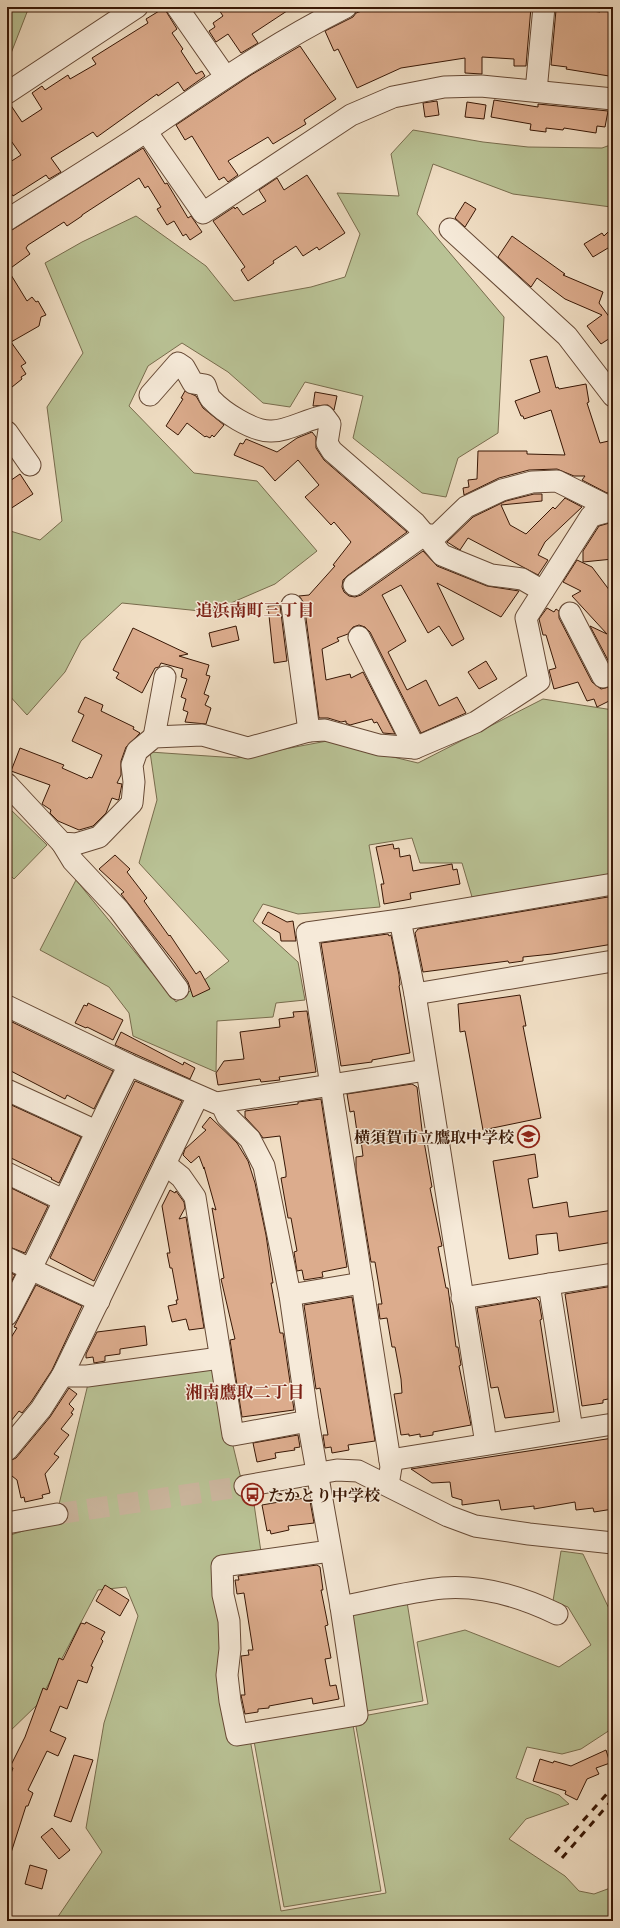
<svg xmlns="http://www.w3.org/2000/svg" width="620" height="1928" viewBox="0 0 620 1928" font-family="'EB Garamond','Noto Serif JP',serif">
  <rect width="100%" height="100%" fill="#f1dfc5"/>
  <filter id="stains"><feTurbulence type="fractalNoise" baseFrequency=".005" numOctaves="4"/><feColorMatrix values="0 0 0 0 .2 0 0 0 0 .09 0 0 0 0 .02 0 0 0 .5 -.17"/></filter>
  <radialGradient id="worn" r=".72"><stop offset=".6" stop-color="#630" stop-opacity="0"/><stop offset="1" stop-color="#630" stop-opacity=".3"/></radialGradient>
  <g fill="#b9c295" stroke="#786c4d">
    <polygon points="7,7 29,7 8,61 7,61"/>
    <polygon points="413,130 483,142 528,147 602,148 613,144 613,206 611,207 513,194 433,164 417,214 504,317 498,433 458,458 446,497 422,493 353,438 363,396 305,382 290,407 263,403 228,372 182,343 148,366 129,406 194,473 257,481 317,551 275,584 210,612 122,603 81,641 65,672 27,715 7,693 7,530 40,540 62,521 47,407 83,353 45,263 82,242 136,216 206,266 234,301 311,287 345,277 360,234 337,193 399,196 391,154"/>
    <polygon points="543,699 613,710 613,875 472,897 462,863 420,863 412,838 369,845 380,907 298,914 263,904 253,921 298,962 305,1000 276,1003 273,1017 217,1021 216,1072 133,1036 129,1013 109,987 40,950 76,880 176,1002 229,961 139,863 157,800 150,752 237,758 327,741 418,763"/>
    <polygon points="7,806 47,845 14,879 7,872"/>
    <polygon points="214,1367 243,1487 253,1497 261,1552 213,1563 229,1725 250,1739 281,1911 386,1893 355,1721 363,1716 428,1704 417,1642 465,1630 559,1667 591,1645 568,1607 553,1601 561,1551 583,1554 613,1617 613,1728 581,1749 562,1754 527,1747 516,1778 559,1795 569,1804 526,1819 509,1839 565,1876 579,1891 594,1894 613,1887 613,1921 55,1921 102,1852 86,1828 104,1723 138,1616 126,1587 98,1590 38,1704 7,1734 7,1536 55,1521 88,1384"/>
    <polygon points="407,1602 423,1701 367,1711 351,1611"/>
    <polygon points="353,1725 381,1891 284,1907 254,1741"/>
  </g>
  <g fill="#dcac8d" stroke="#381705">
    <polygon points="217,7 293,7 252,34 258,43 241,53 228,34 216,42 209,31 215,27 213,23 223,16"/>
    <polygon points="374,7 531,7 526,66 514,66 514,59 482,57 482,74 465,73 465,58 401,68 357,88 338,49 334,51 325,31 353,17 356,13"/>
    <polygon points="561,7 600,12 600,7 613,7 613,74 609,73 609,76 566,69 567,67 551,65 556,10 561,11"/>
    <polygon points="164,8 177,29 172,33 183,49 181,51 196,74 202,71 205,76 184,91 178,82 158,96 157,94 97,137 93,132 51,158 61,172 49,179 46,175 13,196 7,187 7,164 21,155 7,135 7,105 10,104 22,122 42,109 32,93 42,86 45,90 68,75 70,79 96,64 92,58 148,23 146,19"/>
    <polygon points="300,46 336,99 304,120 306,124 273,144 268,137 228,161 238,175 228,182 224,177 219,180 192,136 185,140 176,125 251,75"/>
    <polygon points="494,100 538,107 538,104 608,111 605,127 597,126 596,133 564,128 563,130 546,128 546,132 530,130 531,124 491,117"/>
    <polygon points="437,101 439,115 425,117 423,103"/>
    <polygon points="467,102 486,105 484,119 465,117"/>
    <polygon points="143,148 165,184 167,183 188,218 191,216 202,232 190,240 186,234 183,236 174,221 167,225 157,209 161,207 148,186 145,188 139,178 82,215 82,216 67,226 64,222 28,245 26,248 30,254 8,270 27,301 32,297 36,302 38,301 46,315 41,317 39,326 11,342 26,363 21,366 26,374 21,377 22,379 12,387 10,384 7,386 7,233"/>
    <polygon points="307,175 345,233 319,250 317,247 303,256 296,246 273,261 274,263 248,281 241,270 245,267 213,221 234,207 235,209 237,207 243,215 266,201 259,190 277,178 284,190"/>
    <polygon points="465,202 476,209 465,227 455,218"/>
    <polygon points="608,232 613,239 613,245 593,257 584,244 602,233 604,236"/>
    <polygon points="512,236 565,274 563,275 603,292 599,303 613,322 613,336 601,344 587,326 602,315 565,299 537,278 531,287 498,257"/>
    <polygon points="547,356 556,388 558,387 559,389 586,384 589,402 587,403 600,443 613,440 613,492 607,493 582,480 585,476 574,476 557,469 529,470 499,478 464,495 463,488 469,487 468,480 477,479 478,451 527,451 527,454 565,455 551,410 524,419 523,416 521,416 515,401 540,392 530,360"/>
    <polygon points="185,391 196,396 203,408 224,425 214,437 212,435 210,438 206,436 205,437 187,423 178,435 166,426 183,399 181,398"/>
    <polygon points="315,392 337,396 334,410 328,405 313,406"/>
    <polygon points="312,432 316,437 316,448 324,460 407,532 347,576 343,580 342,587 344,592 349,596 355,597 361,595 423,551 437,566 487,586 519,591 501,617 437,583 464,639 452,646 439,626 428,633 401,585 382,595 406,641 388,652 407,690 426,680 439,706 457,697 466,713 421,733 370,632 365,627 359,625 353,627 348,634 337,638 339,641 322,649 326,680 350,674 351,678 363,672 395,734 383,733 377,722 374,723 372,719 350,725 346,723 346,721 341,722 328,718 319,718 304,603 299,596 309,595 335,566 333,565 351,542 334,522 331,525 305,497 319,485 298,460 275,481 263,467 234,455 240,443 243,444 246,439 277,452 297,438"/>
    <polygon points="20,474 33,494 7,511 7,483"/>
    <polygon points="534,494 542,494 542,501 501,505 510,525 526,534 553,507 555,509 565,498 582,507 545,542 538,555 548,560 538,575 468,538 460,550 447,542 473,517 506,501"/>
    <polygon points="613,522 613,559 583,562 583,551 599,526"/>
    <polygon points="577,560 592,567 613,595 613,661 609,662 590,626 607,634 572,596 581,591 563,582"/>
    <polygon points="280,605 287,661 274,663 268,606"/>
    <polygon points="547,608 554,612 556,609 559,611 559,618 592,682 601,689 613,686 613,699 597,707 594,699 587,701 578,682 554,689 549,670 556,668 546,635 543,635 539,619"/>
    <polygon points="236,626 239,640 212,647 209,633"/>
    <polygon points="133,628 188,654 179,656 209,665 206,675 210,676 204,694 209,696 205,705 211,708 206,724 185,722 188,712 183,710 186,699 181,697 187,679 181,677 183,669 161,663 159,667 155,668 142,693 116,678 119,673 113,670"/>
    <polygon points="486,661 497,679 479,689 468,672"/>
    <polygon points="85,697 103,705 101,711 134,727 133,729 140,733 126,747 121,761 121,775 117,783 122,784 119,799 118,800 112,798 106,813 93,826 79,830 58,821 50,813 51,810 42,804 50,785 11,771 20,748 64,765 62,768 87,779 89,777 92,778 102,755 72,741 84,715 78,712"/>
    <polygon points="393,844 394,849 399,848 400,857 410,855 413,871 452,864 453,870 457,869 460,884 410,893 411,899 384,904 381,884 384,884 376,847"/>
    <polygon points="115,855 130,869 127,872 147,898 144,901 169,936 170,935 196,974 200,971 210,989 193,997 188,982 175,963 121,894 124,892 99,869"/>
    <polygon points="608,897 613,900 613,944 552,954 523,957 523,961 509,963 508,961 423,972 415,933 418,929"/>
    <polygon points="268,912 287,922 293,921 296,941 281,941 280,933 262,923"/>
    <polygon points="388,934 389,936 391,935 399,975 400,985 399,986 410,1053 372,1060 372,1062 341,1066 321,943"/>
    <polygon points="520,995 526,1026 523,1026 541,1118 483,1130 465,1031 460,1032 458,1004"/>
    <polygon points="88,1003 123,1020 113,1040 87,1027 86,1028 75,1023 84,1005 87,1006"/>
    <polygon points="307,1011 316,1072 279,1077 280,1080 261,1082 260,1079 218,1085 216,1073 224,1061 244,1059 240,1032 280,1027 279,1019 294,1017 293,1012"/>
    <polygon points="10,1021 113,1071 94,1109 67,1095 65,1099 7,1069 7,1027"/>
    <polygon points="121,1032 183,1065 184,1062 195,1068 190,1079 115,1045"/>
    <polygon points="135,1081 182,1101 94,1281 50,1258"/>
    <polygon points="412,1084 417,1087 422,1130 432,1187 430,1188 442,1246 438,1247 446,1288 448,1288 456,1347 458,1347 461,1365 459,1366 471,1425 433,1432 433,1435 420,1437 420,1434 409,1436 409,1434 401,1435 394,1394 402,1393 401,1379 395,1347 392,1347 387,1318 380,1319 378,1304 382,1304 375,1262 371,1262 356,1170 356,1157 363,1156 360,1132 357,1132 354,1111 350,1112 347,1094"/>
    <polygon points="321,1099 347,1267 322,1272 323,1277 304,1280 302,1270 297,1271 294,1252 297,1251 291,1218 288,1218 281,1178 286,1177 286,1172 280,1136 263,1138 258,1131 245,1117 245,1111 298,1104 298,1102"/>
    <polygon points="7,1103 81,1137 59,1183 51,1179 52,1178 7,1156"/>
    <polygon points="210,1117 237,1143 248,1161 255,1183 266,1235 273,1283 271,1283 280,1333 283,1333 294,1410 242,1417 230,1340 235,1339 221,1279 224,1278 212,1208 216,1210 204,1167 204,1169 199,1156 191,1163 183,1155 185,1149 206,1130 202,1127"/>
    <polygon points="535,1154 538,1177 528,1179 533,1208 567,1202 569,1217 613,1210 613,1242 559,1251 557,1233 536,1235 538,1254 509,1259 493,1161"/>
    <polygon points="7,1186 48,1206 25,1253 7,1246"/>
    <polygon points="170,1190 175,1193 176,1191 184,1202 185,1208 179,1219 186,1217 204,1328 189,1330 186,1319 172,1322 168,1306 177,1304 176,1300 178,1300 172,1268 170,1268 167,1253 170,1253 162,1206"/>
    <polygon points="7,1271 15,1275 7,1289"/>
    <polygon points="36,1285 82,1306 52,1370 31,1402 22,1413 19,1411 7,1426 7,1344 17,1328 14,1327"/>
    <polygon points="613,1286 613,1398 603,1400 603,1403 582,1406 565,1294"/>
    <polygon points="352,1297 375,1441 348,1445 349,1450 332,1453 331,1447 325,1448 323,1435 328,1435 320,1388 316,1389 304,1305"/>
    <polygon points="536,1298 539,1301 542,1319 540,1320 554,1412 505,1418 498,1387 491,1388 477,1308"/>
    <polygon points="145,1326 147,1345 120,1349 120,1354 105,1356 105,1361 94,1363 93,1357 86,1358 86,1354 97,1332"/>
    <polygon points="69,1388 77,1394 69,1404 74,1409 71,1413 73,1414 61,1429 69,1435 54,1454 59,1457 45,1474 50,1493 42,1495 43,1498 25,1502 24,1497 21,1498 17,1480 7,1472 7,1462 16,1458 50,1417"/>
    <polygon points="298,1435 300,1447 294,1448 295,1450 275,1453 276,1458 257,1462 253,1443"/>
    <polygon points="613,1438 613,1509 594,1512 593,1508 576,1510 575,1502 534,1509 534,1506 501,1510 499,1500 462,1505 462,1500 452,1497 450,1482 432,1483 411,1469"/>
    <polygon points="307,1498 307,1502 310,1501 314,1523 288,1526 289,1530 271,1534 270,1530 267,1531 262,1505 279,1502 279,1501"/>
    <polygon points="317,1565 320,1567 323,1590 321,1590 328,1625 325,1626 331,1658 325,1659 330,1686 336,1685 339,1699 313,1704 312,1698 269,1706 269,1708 258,1709 258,1712 245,1714 241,1695 245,1695 241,1656 249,1655 248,1650 253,1650 244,1593 237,1594 235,1580 239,1580 238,1576"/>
    <polygon points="105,1585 129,1600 120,1616 96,1601"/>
    <polygon points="86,1622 105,1632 101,1639 103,1641 91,1666 93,1667 87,1683 78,1680 67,1709 60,1706 50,1731 66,1738 58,1756 47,1751 28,1790 33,1793 28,1806 26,1806 10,1856 7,1855 7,1784 13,1768 10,1767 25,1737 43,1688 47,1690 59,1658 63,1660 81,1623 85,1624"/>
    <polygon points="606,1750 610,1763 596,1768 599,1774 587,1779 577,1800 565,1794 566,1791 533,1781 540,1759 553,1763 554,1761 571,1766"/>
    <polygon points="74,1755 93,1760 71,1822 54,1816"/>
    <polygon points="52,1828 70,1850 59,1859 41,1837"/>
    <polygon points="30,1865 47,1870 42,1889 25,1884"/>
  </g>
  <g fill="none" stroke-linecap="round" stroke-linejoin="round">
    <polyline stroke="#ccb79f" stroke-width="21" stroke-dasharray="21 10" stroke-linecap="butt" points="57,1514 245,1486"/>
    <defs>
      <g id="minor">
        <polyline points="177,7 225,76"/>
        <polyline points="536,91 544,7"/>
        <polyline points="7,93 137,7"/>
        <polyline points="146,131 203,213 351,115 393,97 444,87 481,86 613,99"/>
        <path d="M7,220c47,-30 95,-59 141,-90 64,-44 128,-88 198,-123"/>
        <polyline points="450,229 567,336 613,396"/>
        <path d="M150,395l28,-32 6,4 9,16 12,2c2,4 3,11 6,14 12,13 41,32 59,32 16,1 37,-12 54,-15l6,8 -3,19 5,8 83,72 27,32 49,20 31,4 21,12"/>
        <polyline points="7,432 30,465"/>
        <polyline points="354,585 424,535 437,535 466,507 502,490 532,482 557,481 613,509"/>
        <polyline points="292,605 309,731"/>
        <polyline points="570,613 603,677 613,673"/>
        <polyline points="359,637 415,748"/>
        <polyline points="154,737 165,677"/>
        <polyline points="7,784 62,843 76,844 99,837 132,803 134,782 132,765 137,751 154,737 202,735 248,748 309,731 325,730 379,745 415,748 476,722 539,681 526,618 591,516 613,510"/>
        <polyline points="62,843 73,861 119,910 178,989"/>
        <polyline points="400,920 415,994 486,1444"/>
        <polyline points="415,994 613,961"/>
        <polyline points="7,1006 129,1065 216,1103 426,1070"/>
        <polyline points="7,1090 96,1131"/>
        <polyline points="221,1103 227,1116 250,1139 264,1166 290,1295 308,1421 341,1607 357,1715 237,1735 230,1701 227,1675 230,1649 229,1621 223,1595 222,1566 330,1551"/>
        <polyline points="165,1164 181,1177 195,1197 233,1435 308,1421"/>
        <polyline points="7,1173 63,1200"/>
        <polyline points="7,1258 99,1301"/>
        <polyline points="549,1284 572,1430"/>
        <polyline points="290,1295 362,1283"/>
        <polyline points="462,1298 613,1274"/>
        <path d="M7,1315c44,-81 80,-167 122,-250"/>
        <polyline points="62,1376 87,1376 220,1358"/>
        <polyline points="7,1450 41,1409 62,1376 198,1096"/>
        <polyline points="390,1460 613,1424"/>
        <polyline points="388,1485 391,1467 307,933 400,920 613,884"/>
        <polyline points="245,1486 337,1470 358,1471 448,1516 475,1526 529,1534 613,1543"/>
        <polyline points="7,1523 57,1514"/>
        <path d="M341,1607c32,-6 70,-16 102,-19 39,-3 79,9 114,26"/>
      </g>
    </defs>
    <use href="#minor" stroke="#664935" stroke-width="23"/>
    <use href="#minor" stroke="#f6ead9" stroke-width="21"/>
    <g stroke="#381705" stroke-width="3" stroke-dasharray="7 7" stroke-linecap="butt">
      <polyline points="555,1852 613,1787"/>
      <polyline points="562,1858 613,1799"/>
    </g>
  </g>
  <defs>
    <symbol id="school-ring" viewBox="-11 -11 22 22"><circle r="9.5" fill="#f6ead9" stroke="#8f2418" stroke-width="1.5"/><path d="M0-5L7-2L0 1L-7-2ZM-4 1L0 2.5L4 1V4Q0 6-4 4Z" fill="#8f2418"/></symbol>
    <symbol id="bus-ring" viewBox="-11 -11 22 22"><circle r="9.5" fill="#f6ead9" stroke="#8f2418" stroke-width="1.5"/><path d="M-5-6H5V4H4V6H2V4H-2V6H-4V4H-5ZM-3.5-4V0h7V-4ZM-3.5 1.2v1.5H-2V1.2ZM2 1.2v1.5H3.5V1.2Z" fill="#8f2418"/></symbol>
  </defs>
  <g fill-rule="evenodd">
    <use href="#school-ring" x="516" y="1124" width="25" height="25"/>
    <use href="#bus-ring" x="240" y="1482" width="25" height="25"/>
  </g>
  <g text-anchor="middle" stroke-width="3" stroke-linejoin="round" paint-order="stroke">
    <g font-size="16" font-weight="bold" fill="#381705" stroke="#f6ead9" text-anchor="end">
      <text x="514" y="1143">横須賀市立鷹取中学校</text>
      <text x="268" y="1501" text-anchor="start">たかとり中学校</text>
    </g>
    <g font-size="17" font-weight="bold" fill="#7a1f14" stroke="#f6ead9">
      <text x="255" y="616">追浜南町三丁目</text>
      <text x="245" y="1398">湘南鷹取二丁目</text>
    </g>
  </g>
  <rect width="620" height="1928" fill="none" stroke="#f1dfc5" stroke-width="24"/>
  <rect x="8" y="8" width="604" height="1912" fill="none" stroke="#381705" stroke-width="2"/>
  <rect x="12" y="12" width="596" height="1904" fill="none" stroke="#381705"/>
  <rect width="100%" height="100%" filter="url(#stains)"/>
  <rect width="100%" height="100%" fill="url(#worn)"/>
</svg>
